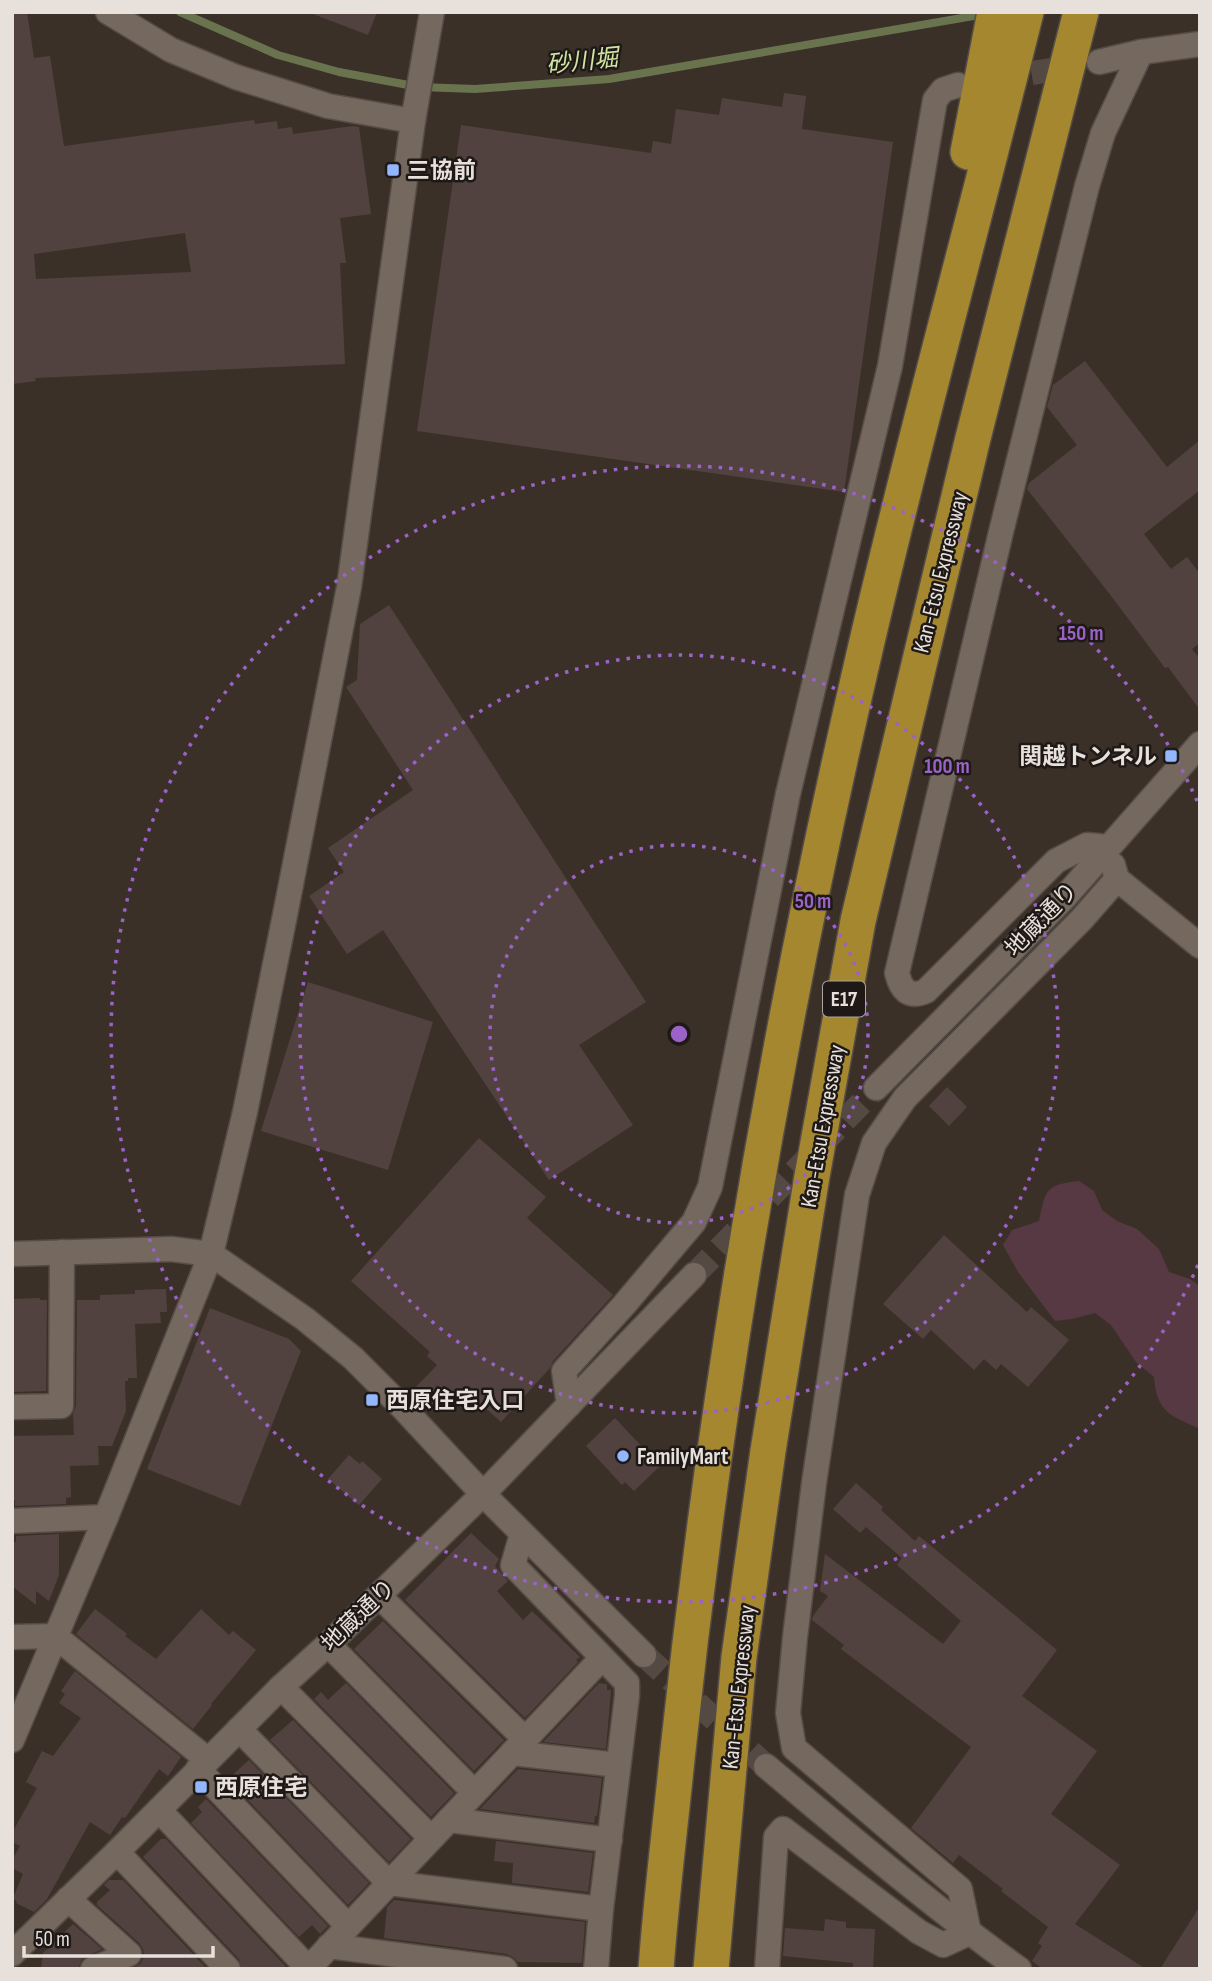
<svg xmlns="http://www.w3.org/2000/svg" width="1212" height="1981" viewBox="0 0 1212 1981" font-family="'Sofia Sans Condensed','Noto Sans JP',sans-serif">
  <rect width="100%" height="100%" fill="#3b3028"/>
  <path fill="#573943" d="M1079,1181l15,10 8,19 15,11 20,8 22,20 10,23 21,7 10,7v143c-30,-14 -43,-16 -46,-52l-18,-15 -25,-37 -16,-12 -23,6 -17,2 -37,-49 -15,-27 9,-15 27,-9c7,-31 5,-36 40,-40z"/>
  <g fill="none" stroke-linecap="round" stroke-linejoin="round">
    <polyline stroke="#69744f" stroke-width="8" points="180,12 278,55 339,72 419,87 475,89 609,79 985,14"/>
  </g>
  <g fill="#514240" fill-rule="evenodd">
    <path d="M12,12h15l7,46 16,-2 14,90 190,-26 1,4 22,-3 1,8 14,-2 1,7 60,-8 6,1 12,87 -31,4 6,45h-6l5,101 -310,14 1,3 -24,3zM185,233l6,39 -155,7 -2,-25z"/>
    <polygon points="314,12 377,12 368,35 313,14"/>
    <polygon points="784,93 806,96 802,129 893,142 844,492 417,431 461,125 651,153 653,141 671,144 676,109 719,115 722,98 782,107"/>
    <polygon points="1085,361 1167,467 1200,440 1200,490 1144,534 1171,569 1187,557 1200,574 1200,643 1192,649 1200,659 1200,710 1168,667 1165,668 1112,597 1027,489 1029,483 1077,445 1047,407 1053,385"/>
    <polygon points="389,605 646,1002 579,1045 633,1125 549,1180 383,930 347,954 309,896 344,872 328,848 413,790 346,687 357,680 360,624"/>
    <polygon points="308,982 433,1022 388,1170 261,1131"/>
    <polygon points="947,1087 967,1107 949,1126 929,1106"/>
    <polygon points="479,1138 546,1197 527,1218 613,1295 553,1361 550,1368 501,1422 464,1389 441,1412 416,1387 437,1365 427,1356 430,1352 351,1281"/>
    <polygon points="944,1235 1027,1312 1031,1307 1069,1340 1028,1387 1001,1364 996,1370 984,1359 974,1370 931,1330 923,1339 883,1304"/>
    <polygon points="166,1289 167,1312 160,1312 161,1323 135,1324 137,1378 128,1378 128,1381 125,1381 126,1411 112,1446 98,1446 99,1465 70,1466 71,1497 66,1498 66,1504 15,1506 15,1500 12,1501 12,1436 74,1435 73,1414 76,1406 77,1300 100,1300 100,1295 135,1294 135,1290"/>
    <polygon points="40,1298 40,1300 47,1300 46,1391 12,1392 12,1299"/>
    <polygon points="210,1308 289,1339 301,1351 240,1506 147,1469"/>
    <polygon points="615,1418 660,1466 634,1491 625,1482 622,1485 586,1446"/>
    <polygon points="349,1455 360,1464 362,1461 382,1479 359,1505 328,1479"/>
    <polygon points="856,1483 883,1507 881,1510 915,1541 919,1536 1057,1650 1022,1696 1097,1751 1051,1814 1120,1865 1075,1924 1146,1969 1043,1969 1032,1961 1042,1946 1038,1943 1048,1927 1001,1891 1003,1889 959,1855 953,1863 911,1828 971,1747 841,1649 844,1645 812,1620 813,1616 828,1596 820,1591 825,1554 943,1644 961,1621 897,1565 902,1558 866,1527 860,1533 833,1509"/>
    <polygon points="471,1533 499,1559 495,1566 508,1581 497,1591 523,1620 532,1611 580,1657 576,1660 578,1662 525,1718 405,1600"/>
    <polygon points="59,1534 59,1575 49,1601 36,1591 36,1605 12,1586 12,1542 16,1542 16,1536"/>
    <polygon points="95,1609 127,1634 125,1636 156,1659 201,1609 229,1635 233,1631 256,1650 211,1704 212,1705 193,1729 76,1634"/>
    <polygon points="383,1621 504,1740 474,1771 354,1649"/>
    <polygon points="75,1671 181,1757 168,1776 159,1769 125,1818 122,1817 110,1835 90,1822 47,1899 34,1912 16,1903 17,1902 13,1898 23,1874 12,1868 12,1860 20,1846 12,1842 12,1833 37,1788 26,1782 42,1751 53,1756 81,1718 59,1703 65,1694 61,1691"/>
    <polygon points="346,1683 454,1793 431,1817 314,1699 321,1692 328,1700"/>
    <polygon points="599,1683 607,1684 607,1690 611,1690 606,1749 543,1742"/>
    <polygon points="293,1720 411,1839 389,1862 270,1740"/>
    <polygon points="249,1760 369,1883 348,1905 228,1779"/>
    <polygon points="518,1769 602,1778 597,1816 595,1816 594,1823 480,1809"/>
    <polygon points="206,1799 328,1926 320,1934 312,1925 299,1937 191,1823 202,1812 198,1807"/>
    <polygon points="161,1839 166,1839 288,1969 242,1969 239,1959 143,1857"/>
    <polygon points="496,1841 593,1853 588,1892 512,1883 513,1863 494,1861"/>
    <polygon points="109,1880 123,1880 207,1969 132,1969 141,1963 144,1956 143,1949 139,1943 97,1905 97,1902 110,1890 104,1885"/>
    <polygon points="394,1900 585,1922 582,1963 518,1962 513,1957 507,1954 384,1938 387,1907"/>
    <polygon points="1200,1906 1200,1969 1160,1969"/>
    <polygon points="825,1919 846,1922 846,1928 875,1929 873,1969 853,1969 853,1963 783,1956 785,1928 824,1931"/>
    <polygon points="73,1924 102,1949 82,1959 78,1969 41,1969 43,1953"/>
  </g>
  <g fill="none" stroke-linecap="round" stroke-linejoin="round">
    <g stroke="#554a43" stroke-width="24" stroke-dasharray="24 12" stroke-linecap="butt">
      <polyline points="996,79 1081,65"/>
      <polyline points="694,1275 876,1088"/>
      <polyline points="644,1655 766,1766"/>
    </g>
    <defs>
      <g id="minor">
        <polyline points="108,12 171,50 236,77 328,106 413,121"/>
        <polyline points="1099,62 1141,52 1200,44"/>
        <path d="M1109,847l-22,-2 -31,16 -130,130c-18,8 -25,-2 -29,-18l104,-441 86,-346 16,-53 38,-81"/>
        <polyline points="1113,865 1117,879 1200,946"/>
        <polyline points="876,1088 1064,898 1200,744"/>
        <polyline points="12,1254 171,1249 211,1254 305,1319 353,1358 404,1409 483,1494 644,1655"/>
        <polyline points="569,1405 564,1371 624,1305 694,1222 710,1187 788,794 890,366 935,100 943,90 958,85"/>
        <polyline points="12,1407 61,1406 62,1252"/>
        <polyline points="12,1521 106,1517"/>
        <polyline points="522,1534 513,1565 627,1683 627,1696 601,1909 596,1969"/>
        <polyline points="379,1596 525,1739"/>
        <polyline points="12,1637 55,1636 208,1760"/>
        <polyline points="328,1644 474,1792"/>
        <polyline points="281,1687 431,1838"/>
        <polyline points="239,1729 389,1883 601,1909"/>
        <polyline points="12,1740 106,1517 211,1254 245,1112 285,915 349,587 413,121 432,12"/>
        <polyline points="512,1753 618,1765"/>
        <path d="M766,1766c83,70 165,139 253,203"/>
        <polyline points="198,1769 348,1926"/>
        <polyline points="159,1810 308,1968"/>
        <polyline points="449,1820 610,1840"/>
        <polyline points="117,1852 228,1969"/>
        <polyline points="68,1899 129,1954 93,1969"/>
        <polyline points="329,1946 505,1969"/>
        <polyline points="12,1954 117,1852 281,1687 338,1635 483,1494 694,1275"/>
        <polyline points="308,1969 602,1658"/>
        <polyline points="767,1969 776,1837 783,1829 919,1932 943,1945 969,1933 960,1889 794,1748 788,1713 795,1637 814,1483 857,1195 874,1143 905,1098 1082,919 1117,879"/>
      </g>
      <g id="highway">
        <polyline points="968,152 995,12"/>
        <path d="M656,1969c5,-70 14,-140 21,-210 39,-368 101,-735 185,-1096 50,-218 110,-433 164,-651"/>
        <polyline points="711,1969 739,1657 768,1451 812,1176 858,921 972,442 1081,12"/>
      </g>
    </defs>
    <use href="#minor" stroke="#554c46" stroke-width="27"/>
    <use href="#highway" stroke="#554c46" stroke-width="38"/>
    <use href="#minor" stroke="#74685f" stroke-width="24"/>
    <use href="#highway" stroke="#a4872f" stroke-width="35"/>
  </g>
  <g fill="none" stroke="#9b62c7" stroke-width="3.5" stroke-dasharray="3.5 7">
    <circle cx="679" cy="1034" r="189"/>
    <circle cx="679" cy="1034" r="379"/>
    <path d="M1198 1265A568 568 0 1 1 1198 803"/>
  </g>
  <g fill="#92b7fd" stroke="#1e1916" stroke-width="2.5">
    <rect x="386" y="163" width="14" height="14" rx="3.5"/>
    <rect x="1164" y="749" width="14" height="14" rx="3.5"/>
    <rect x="365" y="1393" width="14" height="14" rx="3.5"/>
    <circle cx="623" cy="1456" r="7"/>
    <rect x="194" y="1780" width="14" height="14" rx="3.5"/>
  </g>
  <g text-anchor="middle" stroke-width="5" stroke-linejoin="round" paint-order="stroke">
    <rect fill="#1e1916" stroke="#aba4a0" stroke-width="2" x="823" y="981.5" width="42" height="35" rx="5"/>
    <g font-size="21" font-weight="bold" fill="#e7e0db">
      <text x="844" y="1006">E17</text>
    </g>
    <g font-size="23" font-weight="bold" fill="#e7e0db" stroke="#1e1916" text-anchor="start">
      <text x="407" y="178">三協前</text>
      <text x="1157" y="764" text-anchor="end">関越トンネル</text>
      <text x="386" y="1408">西原住宅入口</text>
      <text x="637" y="1464">FamilyMart</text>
      <text x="215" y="1795">西原住宅</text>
    </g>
    <g font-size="23" fill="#e7e0db" stroke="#1e1916">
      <text transform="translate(940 572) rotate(-76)" y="8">Kan-Etsu Expressway</text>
      <text transform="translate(1041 919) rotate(-46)" y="8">地蔵通り</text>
      <text transform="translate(822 1126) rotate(-80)" y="8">Kan-Etsu Expressway</text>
      <text transform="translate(358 1615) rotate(-44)" y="8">地蔵通り</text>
      <text transform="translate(738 1687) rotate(-84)" y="8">Kan-Etsu Expressway</text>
    </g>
    <g font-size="24" font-style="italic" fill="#d1e5a4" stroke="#1e1916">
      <text transform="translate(582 61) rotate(-6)" y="8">砂川堀</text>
    </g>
  </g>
  <circle cx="679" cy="1034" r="10" fill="#9b62c7" stroke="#1e1916" stroke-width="3.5"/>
  <g font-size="21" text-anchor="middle" font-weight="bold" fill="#9b62c7" stroke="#1e1916" stroke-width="5" stroke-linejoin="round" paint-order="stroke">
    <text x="1081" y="640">150 m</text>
    <text x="947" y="773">100 m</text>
    <text x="813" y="908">50 m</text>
  </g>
  <rect width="1212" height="1981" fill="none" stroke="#e7e0db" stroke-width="28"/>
  <path d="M24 1946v10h189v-10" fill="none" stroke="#e7e0db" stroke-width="3.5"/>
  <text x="35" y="1946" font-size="21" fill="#e7e0db" stroke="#1e1916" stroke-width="5" paint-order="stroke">50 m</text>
</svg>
